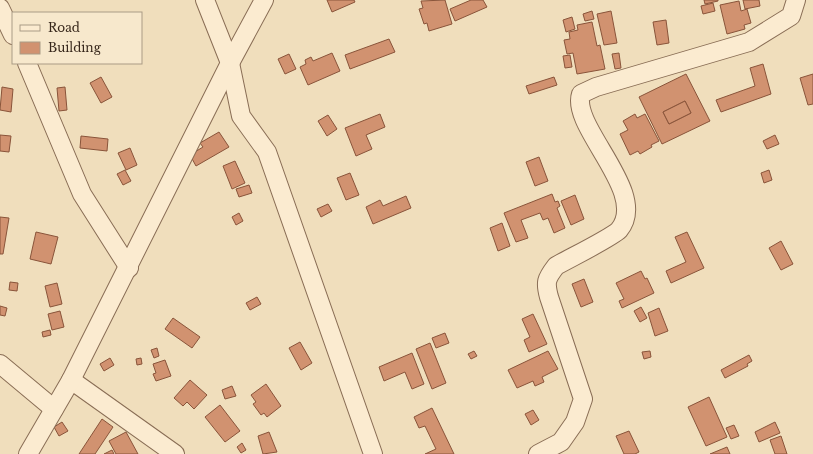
<svg xmlns="http://www.w3.org/2000/svg" width="813" height="454" viewBox="0 0 813 454" font-family="'Libre Baskerville',serif">
  <rect width="100%" height="100%" fill="#f0debc"/>
  <g fill="#d19270" stroke="#89543a" fill-rule="evenodd">
    <polygon points="327,0 354,0 355,2 332,12"/>
    <polygon points="445,0 452,24 429,31 427,23 424,24 419,9 423,8 421,1"/>
    <polygon points="471,0 483,0 487,7 455,21 450,9"/>
    <polygon points="704,0 718,0 718,1 705,4"/>
    <polygon points="743,0 759,0 760,6 745,9"/>
    <polygon points="739,1 741,11 747,9 751,23 744,25 745,29 727,34 720,5"/>
    <polygon points="713,3 715,11 703,14 701,6"/>
    <polygon points="592,11 594,19 585,21 583,14"/>
    <polygon points="611,11 617,43 604,45 597,14"/>
    <polygon points="572,17 575,29 566,32 563,20"/>
    <polygon points="666,20 669,43 657,45 653,22"/>
    <polygon points="592,22 597,46 600,45 605,69 577,74 573,53 567,54 564,40 570,39 569,32 578,30 577,25"/>
    <polygon points="389,39 395,52 350,69 345,55"/>
    <polygon points="332,53 340,71 308,85 300,67 306,64 305,60 311,57 313,61"/>
    <polygon points="619,53 621,68 615,69 612,54"/>
    <polygon points="289,54 296,69 285,74 278,59"/>
    <polygon points="570,55 572,67 565,68 563,56"/>
    <polygon points="763,64 771,94 721,112 716,100 755,86 750,68"/>
    <path d="M686,74l24,47 -48,23 -23,-47zM685,101l6,12 -22,11 -6,-12z"/>
    <polygon points="813,74 813,104 808,105 800,78"/>
    <polygon points="101,77 112,97 101,103 90,83"/>
    <polygon points="554,77 557,85 529,94 526,86"/>
    <polygon points="2,87 13,89 11,112 0,110"/>
    <polygon points="65,87 67,110 59,111 57,88"/>
    <polygon points="685,101 691,113 669,124 663,112"/>
    <polygon points="380,114 385,127 366,135 372,149 356,156 345,128"/>
    <polygon points="635,114 637,118 645,114 659,141 651,145 652,147 640,154 638,151 630,155 620,134 628,130 623,121"/>
    <polygon points="328,115 337,129 327,136 318,121"/>
    <polygon points="219,132 229,147 196,166 190,155 203,147 200,143"/>
    <polygon points="0,135 11,136 9,152 0,151"/>
    <polygon points="775,135 779,144 767,149 763,141"/>
    <polygon points="81,136 108,139 107,151 80,148"/>
    <polygon points="130,148 137,165 126,170 118,153"/>
    <polygon points="539,157 548,181 535,186 526,162"/>
    <polygon points="235,161 245,183 232,189 223,166"/>
    <polygon points="125,170 131,181 123,185 117,174"/>
    <polygon points="769,170 772,180 764,183 761,173"/>
    <polygon points="350,173 359,195 346,200 337,178"/>
    <polygon points="249,185 252,193 239,197 236,189"/>
    <polygon points="552,194 555,202 558,201 560,206 557,208 565,228 554,233 548,218 543,220 540,213 521,220 528,238 516,242 504,213"/>
    <polygon points="575,195 584,219 571,225 561,201"/>
    <polygon points="406,196 411,208 373,224 366,207 380,200 383,206"/>
    <polygon points="328,204 332,211 321,217 317,209"/>
    <polygon points="239,213 243,221 236,225 232,217"/>
    <polygon points="0,217 9,218 3,254 0,254"/>
    <polygon points="502,223 510,246 498,251 490,228"/>
    <polygon points="36,232 58,237 51,264 30,259"/>
    <polygon points="687,232 704,268 671,283 666,271 686,262 675,237"/>
    <polygon points="781,241 793,264 781,270 769,248"/>
    <polygon points="641,271 645,279 647,278 654,293 622,308 619,301 624,299 616,283"/>
    <polygon points="584,279 593,302 581,307 572,284"/>
    <polygon points="10,282 18,283 17,291 9,290"/>
    <polygon points="57,283 62,304 50,307 45,286"/>
    <polygon points="257,297 261,304 250,310 246,303"/>
    <polygon points="0,306 7,308 5,316 0,315"/>
    <polygon points="641,307 647,318 640,322 634,311"/>
    <polygon points="659,308 668,331 655,336 648,313"/>
    <polygon points="60,311 64,327 52,330 48,314"/>
    <polygon points="533,314 547,344 529,352 524,340 530,337 522,319"/>
    <polygon points="173,318 200,337 192,348 165,329"/>
    <polygon points="50,330 51,335 43,337 42,332"/>
    <polygon points="445,333 449,343 436,348 432,338"/>
    <polygon points="300,342 312,363 301,370 289,348"/>
    <polygon points="430,343 446,383 432,389 416,349"/>
    <polygon points="157,348 159,356 154,358 151,350"/>
    <polygon points="474,351 477,356 471,359 468,354"/>
    <polygon points="548,351 558,369 542,377 544,382 535,386 533,381 517,388 508,370"/>
    <polygon points="650,351 651,357 644,359 642,352"/>
    <polygon points="412,353 424,384 412,389 405,372 384,381 379,367"/>
    <polygon points="749,355 752,361 747,364 748,366 725,378 721,370"/>
    <polygon points="110,358 114,365 104,371 100,364"/>
    <polygon points="141,358 142,364 137,365 136,359"/>
    <polygon points="165,360 171,376 156,381 153,374 156,373 153,364"/>
    <polygon points="190,380 207,395 194,409 187,402 183,406 174,398"/>
    <polygon points="266,384 281,406 267,417 264,413 261,415 253,404 256,402 251,395"/>
    <polygon points="232,386 236,396 225,399 222,390"/>
    <polygon points="709,397 727,437 706,446 688,407"/>
    <polygon points="220,405 240,431 225,442 205,417"/>
    <polygon points="432,408 454,454 425,454 436,449 425,426 419,428 414,417"/>
    <polygon points="533,410 539,420 531,425 525,414"/>
    <polygon points="102,419 113,427 95,454 79,454"/>
    <polygon points="62,422 68,431 59,436 54,427"/>
    <polygon points="775,422 780,433 759,442 755,432"/>
    <polygon points="734,425 739,436 731,439 726,428"/>
    <polygon points="629,431 639,452 635,454 624,454 616,436"/>
    <polygon points="126,432 138,454 116,454 109,441"/>
    <polygon points="269,432 277,452 263,454 258,436"/>
    <polygon points="781,436 787,454 775,454 770,440"/>
    <polygon points="242,443 246,450 241,453 237,447"/>
    <polygon points="727,447 730,454 710,454"/>
    <polygon points="112,450 114,454 104,454"/>
  </g>
  <g fill="none" stroke-linecap="round" stroke-linejoin="round">
    <defs>
      <g id="minor">
        <polyline points="205,0 230,63 241,116 267,152 373,454"/>
        <polyline points="0,8 13,35"/>
        <polyline points="27,63 82,194 129,268"/>
        <polyline points="0,364 54,409"/>
        <polyline points="71,380 175,454"/>
        <polyline points="28,454 71,380 230,63 264,0"/>
        <path d="M538,454l23,-12 14,-20 8,-23 -34,-102c-4,-15 -3,-18 7,-31 12,-7 55,-28 63,-36 31,-37 -49,-103 -38,-136l15,-7 153,-45 42,-26 5,-16"/>
      </g>
    </defs>
    <use href="#minor" stroke="#896d55" stroke-width="20"/>
    <use href="#minor" stroke="#fbebd0" stroke-width="18"/>
  </g>
  <rect x="12" y="12" width="130" height="52" fill="#f7e8cc" stroke="#aa9b85"/>
  <rect x="20" y="25" width="20" height="6" fill="#fbebd0" stroke="#aa9b85"/>
  <text x="48" y="32" font-size="12" fill="#37271b">Road</text>
  <rect x="20" y="42" width="20" height="12" fill="#d19270" stroke="#aa9b85"/>
  <text x="48" y="52" font-size="12" fill="#37271b">Building</text>
</svg>
